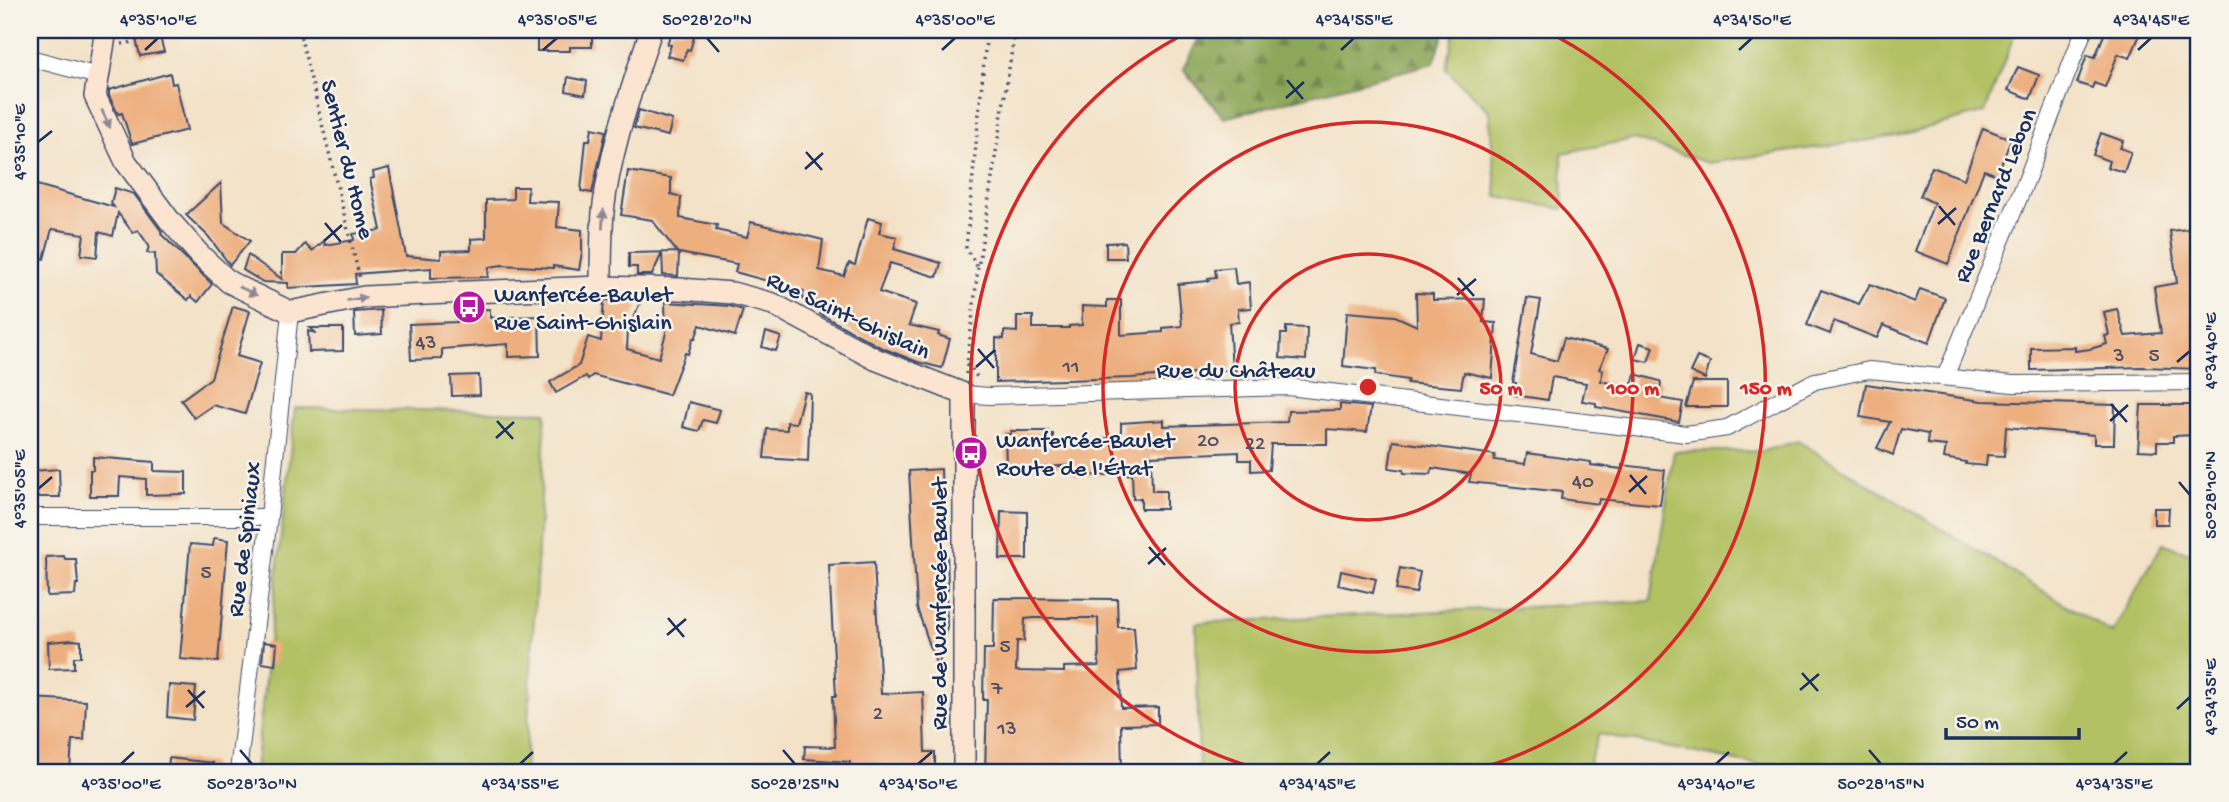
<svg xmlns="http://www.w3.org/2000/svg" width="2229" height="802" viewBox="0 0 2229 802" font-family="'Gochi Hand',sans-serif">
  <defs>
    <pattern id="forest-firs" width="22" height="20" patternUnits="userSpaceOnUse" patternTransform="scale(1.75)"><rect width="22" height="20" fill="#8da75a"/><path d="M5 1l3.5 6h-7zM16 11l3.5 6h-7z" fill="#72884e"/></pattern>
  </defs>
  <rect width="100%" height="100%" fill="#f7f3e8"/>
  <filter id="ink" filterUnits="userSpaceOnUse"><feTurbulence type="fractalNoise" baseFrequency=".0143" numOctaves="2"/><feDisplacementMap in="SourceGraphic" scale="14" xChannelSelector="R" yChannelSelector="G"/><feConvolveMatrix kernelMatrix="1 2 1 2 8 2 1 2 1" color-interpolation-filters="sRGB"/></filter>
  <filter id="wash" filterUnits="userSpaceOnUse"><feTurbulence type="fractalNoise" baseFrequency=".00686" numOctaves="4" result="noise"/><feDisplacementMap in="SourceGraphic" scale="28" xChannelSelector="R" yChannelSelector="G"/><feGaussianBlur stdDeviation="1.57" result="paint"/><feColorMatrix in="noise" values="0 0 0 0 0 0 0 0 0 0 0 0 0 0 0 0 0 1.4 0 .05"/><feComposite in="paint" operator="in"/></filter>
  <g filter="url(#wash)">
    <rect width="100%" height="100%" fill="#f3e2c7"/>
    <g fill="#b2c164" stroke="#667861" stroke-width="2">
      <polygon points="1455,30 2016,30 1985,112 1897,136 1708,163 1634,139 1562,153 1563,209 1497,197 1489,111 1446,69"/>
      <polygon points="295,408 546,412 525,772 255,772"/>
      <polygon points="1798,441 2112,633 2163,543 2199,557 2199,772 1794,772 1599,734 1586,772 1199,772 1196,623 1651,601 1674,451 1763,451"/>
    </g>
    <polygon fill="url(#forest-firs)" stroke="#546b5c" stroke-width="2" points="1203,30 1445,30 1434,63 1224,118 1183,69"/>
    <g id="blocks">
      <g fill="#eeaf7e" fill-rule="evenodd">
        <polygon points="134,30 158,30 164,52 140,56"/>
        <polygon points="568,30 592,30 592,47 570,47 570,51 537,51 537,34 568,34"/>
        <polygon points="672,30 696,30 690,50 687,49 683,60 667,56 671,45 667,44"/>
        <polygon points="2106,30 2142,30 2130,58 2118,54 2105,87 2094,83 2092,88 2077,83 2087,55 2095,57"/>
        <polygon points="2018,67 2039,75 2030,99 2008,90"/>
        <polygon points="170,73 172,84 176,83 187,130 132,144 122,113 118,114 109,96 109,90"/>
        <polygon points="568,77 587,81 585,95 566,91"/>
        <polygon points="639,110 672,120 668,136 634,128"/>
        <polygon points="592,128 606,131 592,193 581,191 586,140 590,140"/>
        <polygon points="1983,128 2011,139 1997,175 1984,170 1948,264 1915,251 1934,203 1920,196 1932,167 1964,179"/>
        <polygon points="2101,133 2123,141 2120,148 2131,152 2124,172 2107,167 2109,161 2093,155"/>
        <polygon points="389,168 406,256 441,259 441,251 471,250 471,239 486,238 486,200 513,199 513,187 528,187 527,201 559,202 557,227 582,230 582,252 579,270 553,266 553,268 502,265 489,267 488,277 431,278 431,268 355,274 356,284 288,288 288,283 263,282 243,270 248,255 282,279 282,254 296,254 305,244 312,251 324,241 325,245 354,240 353,234 381,230 370,179 374,178 373,172"/>
        <polygon points="628,171 671,178 671,194 681,197 680,218 717,225 716,230 747,237 751,222 823,240 819,270 844,276 849,263 855,265 868,218 882,222 879,233 897,237 894,249 941,263 937,277 890,263 879,292 916,304 909,325 939,332 938,335 950,339 942,368 918,362 880,347 820,314 823,304 802,299 804,291 735,272 737,264 679,253 678,276 663,275 662,253 652,275 637,275 637,267 629,267 629,253 677,252 652,220 621,215"/>
        <polygon points="30,183 114,207 111,203 115,188 134,194 162,232 161,234 212,284 198,302 191,296 188,300 156,274 155,254 147,253 149,246 138,230 133,233 118,213 113,236 99,232 97,257 81,255 84,234 52,229 44,259 30,257"/>
        <polygon points="221,183 223,223 250,241 230,265 208,236 186,215"/>
        <polygon points="2199,228 2199,369 2143,367 2031,370 2031,348 2075,347 2075,351 2090,349 2107,344 2105,336 2109,335 2104,312 2117,309 2125,336 2161,333 2154,287 2177,283 2170,231"/>
        <polygon points="1125,242 1126,258 1106,258 1106,243"/>
        <polygon points="1234,267 1236,284 1249,282 1251,308 1238,309 1239,322 1229,323 1232,370 1131,378 996,382 996,338 1004,339 1004,331 1017,332 1017,316 1033,316 1033,328 1069,328 1069,326 1082,325 1082,306 1107,307 1107,300 1121,300 1121,335 1163,332 1163,328 1182,326 1178,284 1209,281 1208,278 1216,277 1215,269"/>
        <polygon points="1870,284 1915,302 1920,289 1945,298 1929,343 1883,325 1877,338 1834,321 1830,334 1807,325 1821,290 1859,304"/>
        <polygon points="1416,293 1433,294 1433,300 1485,299 1483,322 1496,323 1492,378 1464,372 1461,388 1407,383 1408,380 1375,375 1376,370 1343,366 1347,312 1395,316 1417,326"/>
        <polygon points="1527,298 1541,300 1531,354 1557,361 1564,338 1608,349 1599,369 1603,370 1601,381 1631,388 1635,374 1660,381 1661,383 1658,398 1683,402 1679,422 1596,407 1596,403 1582,401 1586,383 1552,377 1548,400 1514,395 1516,383 1513,383"/>
        <polygon points="604,300 641,301 628,329 627,349 659,358 666,333 665,302 730,306 743,310 735,336 700,325 695,339 693,338 688,354 685,353 669,395 593,375 588,379 586,376 556,393 550,382 579,365 588,337 601,341"/>
        <polygon points="233,306 250,311 237,356 260,363 245,414 213,405 194,418 181,400 211,378"/>
        <polygon points="458,307 472,307 472,310 490,309 490,318 539,316 540,356 508,357 508,344 442,349 442,359 411,360 409,324 457,322"/>
        <polygon points="381,310 382,334 355,336 354,312"/>
        <polygon points="1286,327 1307,328 1306,360 1280,358 1281,334 1286,334"/>
        <polygon points="310,328 343,328 343,351 309,352 308,331 316,333"/>
        <polygon points="766,332 781,337 776,351 762,347"/>
        <polygon points="1640,343 1653,347 1648,362 1635,359"/>
        <polygon points="1697,357 1710,362 1705,379 1690,372"/>
        <polygon points="479,375 480,395 452,396 451,376"/>
        <polygon points="1693,382 1727,382 1727,407 1686,407"/>
        <polygon points="1866,384 1982,401 2115,405 2114,444 2094,444 2094,435 2006,427 2004,456 1987,455 1986,466 1965,464 1966,462 1944,458 1946,446 1927,444 1928,434 1901,429 1893,455 1877,448 1890,422 1860,417"/>
        <polygon points="804,392 810,393 808,461 764,458 767,429 787,430 787,422 796,423"/>
        <polygon points="689,402 720,410 716,423 703,420 699,431 683,427"/>
        <polygon points="1340,404 1371,407 1367,432 1327,429 1327,444 1271,444 1269,470 1251,471 1251,460 1239,460 1239,452 1151,456 1152,491 1166,491 1166,509 1141,509 1141,498 1133,499 1132,474 1075,476 1074,465 1017,469 1016,466 1006,466 1005,434 1011,434 1011,431 1048,431 1048,434 1053,434 1053,447 1101,445 1101,439 1121,437 1121,423 1164,420 1164,426 1287,422 1288,411 1340,410"/>
        <polygon points="2141,405 2199,405 2199,430 2196,430 2195,435 2173,436 2173,442 2157,442 2157,451 2138,450"/>
        <polygon points="1393,441 1495,455 1494,460 1525,464 1527,453 1591,462 1591,465 1622,469 1622,465 1665,470 1660,505 1599,499 1598,504 1561,499 1562,492 1469,482 1471,474 1432,468 1431,474 1404,473 1403,470 1389,468"/>
        <polygon points="93,457 154,462 154,471 186,472 186,494 146,495 146,479 120,477 119,496 90,496 90,470 93,470"/>
        <polygon points="59,469 60,497 33,497 33,471"/>
        <polygon points="941,469 944,552 947,551 948,590 946,591 947,626 938,669 917,608 909,471"/>
        <polygon points="2154,508 2169,508 2168,524 2154,524"/>
        <polygon points="1001,511 1027,512 1027,559 1000,559"/>
        <polygon points="214,538 228,540 218,662 180,659 190,544 213,546"/>
        <polygon points="64,556 65,559 76,559 78,584 76,584 75,595 47,596 46,557"/>
        <polygon points="874,562 881,694 923,692 925,752 935,752 935,772 849,772 850,762 804,759 805,746 835,747 833,696 836,696 829,565"/>
        <polygon points="1400,568 1420,572 1416,593 1396,590"/>
        <polygon points="1341,571 1376,579 1373,593 1338,585"/>
        <path d="M994,598l123,1 1,28h16l3,43 -17,2 1,36 37,-1v17l-37,1 1,47h-137l2,-72h-4l1,-51h9zM1034,618h64l1,48 -35,1v5l-48,-1 1,-30h7l1,-22z"/>
        <polygon points="73,640 81,641 81,657 74,657 74,668 49,669 48,642"/>
        <polygon points="264,642 277,644 275,665 262,663"/>
        <polygon points="169,685 196,687 193,720 167,717"/>
        <polygon points="30,698 86,701 84,740 72,740 70,772 30,772"/>
        <polygon points="169,758 213,763 212,772 168,772"/>
      </g>
    </g>
  </g>
  <g filter="url(#ink)">
    <use href="#blocks" fill-opacity="0" stroke="#3b4a6e" stroke-width="2"/>
    <g fill="none" stroke-linecap="round" stroke-linejoin="round">
      <defs>
        <g id="minor">
          <polyline points="30,58 98,76"/>
          <polyline points="1945,377 2028,176 2084,30"/>
          <polyline points="964,394 989,396 1288,387 1686,434 1727,428 1815,381 1869,370 2013,384 2199,382"/>
          <polyline points="30,517 269,517"/>
          <polyline points="238,772 269,517 290,312"/>
        </g>
        <g id="secondary">
          <polyline points="106,30 95,96 126,162 170,221 200,255 229,282 290,312 364,297 468,292 601,287 680,289 732,293 773,304 875,359 964,394 964,772"/>
          <path d="M601,287c0,-25 0,-50 2,-75 7,-63 29,-123 48,-182"/>
        </g>
      </defs>
      <use href="#minor" stroke="#3b4a6e" stroke-width="18"/>
      <use href="#secondary" stroke="#3b4a6e" stroke-width="24"/>
      <g stroke="#3b4a6e" stroke-width="3.5" stroke-dasharray="2 5" stroke-linecap="butt">
        <polyline points="299,30 360,279"/>
        <polyline points="122,44 162,36 169,30"/>
        <polyline points="977,266 966,248 987,30"/>
        <polyline points="968,363 979,380"/>
        <polyline points="966,374 978,268 1015,30"/>
      </g>
      <use href="#minor" stroke="#fff" stroke-width="16"/>
      <use href="#secondary" stroke="#fce5d0" stroke-width="21"/>
    </g>
    <defs><path id="oneway-solid" d="M-6-.8H1V-3.2L6.5 0L1 3.2V.8H-6Z" transform="scale(1.75)"/></defs>
    <g fill="#8c8a97">
      <use href="#oneway-solid" transform="translate(106 119) rotate(65)"/>
      <use href="#oneway-solid" transform="translate(603 219) rotate(-86)"/>
      <use href="#oneway-solid" transform="translate(248 291) rotate(26)"/>
      <use href="#oneway-solid" transform="translate(357 299) rotate(-9)"/>
    </g>
  </g>
  <path fill="none" stroke="#1b2f5e" stroke-width="2.5" d="M707,38l12,14M145,50l13,-12M543,50l14,-12M942,50l13,-12M1341,50l13,-12M1739,50l13,-12M2138,50l13,-12M1287,80l16,19M1286,98l18,-16M38,142l14,-11M806,152l16,18M805,169l18,-16M1939,206l16,19M325,223l16,19M1938,224l18,-16M324,241l18,-16M1458,278l16,18M1457,295l19,-16M978,349l16,19M2177,362l13,-11M976,367l19,-17M2111,404l16,18M497,421l16,18M2110,421l18,-16M496,438l18,-16M1630,475l16,19M2179,482l11,13M38,489l14,-12M1629,492l18,-16M1149,547l16,18M1148,564l18,-16M668,618l16,19M667,635l19,-16M1802,673l16,18M188,690l16,18M1800,690l19,-16M186,707l19,-16M2177,709l13,-12M240,750l12,14M783,750l12,14M1869,750l12,14M121,764l13,-12M520,764l13,-12M918,764l14,-12M1317,764l13,-12M1716,764l13,-12M2114,764l13,-12"/>
  <g fill="none" stroke="#d62828" stroke-width="3.5">
    <circle cx="1368" cy="387" r="133"/>
    <circle cx="1368" cy="387" r="265"/>
    <path d="M1265 771A398 398 0 0 1 1190 31M1546 31A398 398 0 0 1 1471 771"/>
  </g>
  <defs>
    <symbol id="bus-disc" viewBox="-11 -11 22 22"><circle r="9.5" fill="#b5179e" stroke="#f7f3e8"/><path d="M-5-6H5V4H4V6H2V4H-2V6H-4V4H-5ZM-3.5-4V0h7V-4ZM-3.5 1.2v1.5H-2V1.2ZM2 1.2v1.5H3.5V1.2Z" fill="#fff"/></symbol>
  </defs>
  <g fill-rule="evenodd">
    <use href="#bus-disc" x="450" y="288" width="38" height="38"/>
    <use href="#bus-disc" x="952" y="434" width="38" height="38"/>
  </g>
  <g text-anchor="middle" stroke-width="5" stroke-linejoin="round" paint-order="stroke">
    <g font-size="21" fill="#504f66">
      <text x="426" y="348">43</text>
      <text x="2119" y="361">3</text>
      <text x="2154" y="361">5</text>
      <text x="1071" y="372">11</text>
      <text x="1208" y="446">20</text>
      <text x="1255" y="449">22</text>
      <text x="1583" y="487">40</text>
      <text x="206" y="578">5</text>
      <text x="1005" y="652">5</text>
      <text x="997" y="694">7</text>
      <text x="878" y="719">2</text>
      <text x="1007" y="734">13</text>
    </g>
    <g font-size="24" fill="#1b2f5e" stroke="#f7f3e8">
      <text transform="translate(349 159) rotate(76)" y="8">Sentier du Home</text>
      <text transform="translate(1994 195) rotate(-68)" y="8">Rue Bernard Lebon</text>
      <text transform="translate(849 314) rotate(25)" y="8">Rue Saint-Ghislain</text>
      <text x="1236" y="377">Rue du Château</text>
      <text transform="translate(243 539) rotate(-83)" y="8">Rue de Spiniaux</text>
      <text transform="translate(938 604) rotate(-90)" y="8">Rue de Wanfercée-Baulet</text>
    </g>
    <g font-size="24" fill="#1b2f5e" stroke="#f7f3e8" text-anchor="start">
      <text x="494" y="301">Wanfercée-Baulet<tspan x="494" dy="28">Rue Saint-Ghislain</tspan></text>
      <text x="996" y="447">Wanfercée-Baulet<tspan x="996" dy="28">Route de l'État</tspan></text>
    </g>
  </g>
  <circle cx="1368" cy="387" r="10" fill="#d62828" stroke="#f7f3e8" stroke-width="3.5"/>
  <g font-size="21" text-anchor="middle" font-weight="bold" fill="#d62828" stroke="#f7f3e8" stroke-width="5" stroke-linejoin="round" paint-order="stroke">
    <text x="1501" y="394">50 m</text>
    <text x="1633" y="394">100 m</text>
    <text x="1766" y="394">150 m</text>
  </g>
  <rect width="2229" height="802" fill="none" stroke="#f7f3e8" stroke-width="77"/>
  <path d="M1946 728v10h133v-10" fill="none" stroke="#1b2f5e" stroke-width="3.5"/>
  <text x="1956" y="728" font-size="21" fill="#1b2f5e" stroke="#f7f3e8" stroke-width="5" paint-order="stroke">50 m</text>
  <rect x="38" y="38" width="2152" height="726" fill="none" stroke="#1b2f5e" stroke-width="2.5"/>
  <g font-size="18" text-anchor="middle" fill="#1b2f5e">
    <text x="158" y="25">4°35'10"E</text>
    <text x="557" y="25">4°35'05"E</text>
    <text x="707" y="25">50°28'20"N</text>
    <text x="955" y="25">4°35'00"E</text>
    <text x="1354" y="25">4°34'55"E</text>
    <text x="1752" y="25">4°34'50"E</text>
    <text x="2151" y="25">4°34'45"E</text>
    <text transform="translate(19 142) rotate(-90)" y="6">4°35'10"E</text>
    <text transform="translate(2210 351) rotate(-90)" y="6">4°34'40"E</text>
    <text transform="translate(19 489) rotate(-90)" y="6">4°35'05"E</text>
    <text transform="translate(2210 495) rotate(-90)" y="6">50°28'10"N</text>
    <text transform="translate(2210 697) rotate(-90)" y="6">4°34'35"E</text>
    <text x="121" y="789">4°35'00"E</text>
    <text x="252" y="789">50°28'30"N</text>
    <text x="520" y="789">4°34'55"E</text>
    <text x="795" y="789">50°28'25"N</text>
    <text x="918" y="789">4°34'50"E</text>
    <text x="1317" y="789">4°34'45"E</text>
    <text x="1716" y="789">4°34'40"E</text>
    <text x="1881" y="789">50°28'15"N</text>
    <text x="2114" y="789">4°34'35"E</text>
  </g>
</svg>
